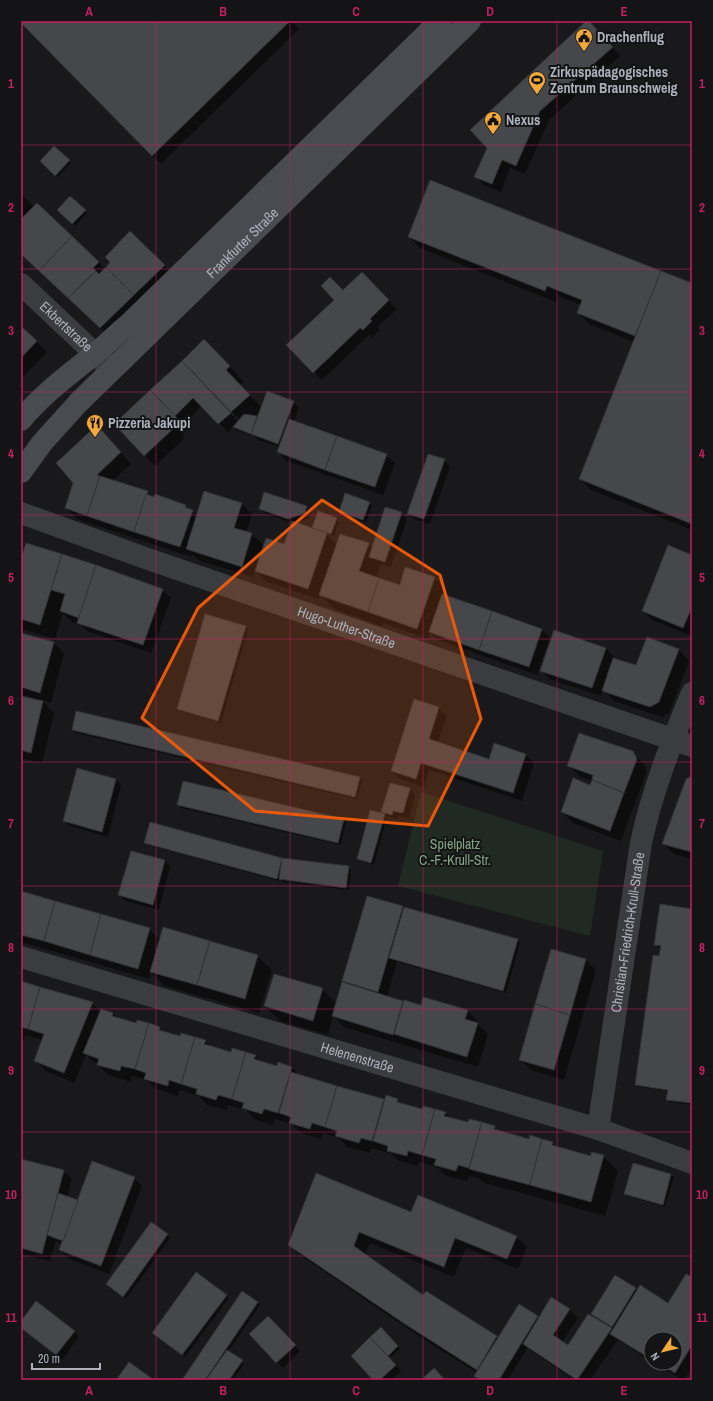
<svg xmlns="http://www.w3.org/2000/svg" width="713" height="1401" viewBox="0 0 713 1401" font-family="'Archivo Narrow',sans-serif">
  <rect width="100%" height="100%" fill="#19191b"/>
  <polygon fill="#212a22" points="421,792 603,851 590,936 398,886"/>
  <g fill="#0007" fill-rule="evenodd">
    <polygon points="21,21 291,21 299,29 161,164"/>
    <polygon points="596,29 620,56 549,120 525,174 510,168 501,192 484,185 476,177"/>
    <polygon points="55,147 71,163 58,177 41,161"/>
    <polygon points="430,181 692,285 692,530 591,490 580,479 634,342 589,324 578,313 581,305 558,296 556,302 420,248 409,237"/>
    <polygon points="21,194 34,207 71,237 105,269 112,262 130,232 175,276 111,338 21,253"/>
    <polygon points="70,197 87,213 75,226 58,210"/>
    <polygon points="362,274 397,309 377,327 380,330 372,338 369,335 322,380 288,345"/>
    <polygon points="21,327 47,352 23,377 21,375"/>
    <path d="M219,355l25,27 -4,3 22,23 31,-6 6,5 -5,15 92,33 9,8 -12,32 -96,-34 -9,-9 2,-5 -22,-7 -4,-4 -18,-6 -3,-4 -5,6 -26,-26 -19,19 4,5 -5,5 3,3 -30,28 -40,-42 68,-63zM228,408l12,12 -1,2 -12,-12z"/>
    <polygon points="107,437 131,464 112,481 147,492 152,497 185,505 197,516 241,503 252,514 246,533 252,534 263,545 260,555 261,555 285,546 292,523 266,514 260,509 306,507 312,513 310,518 296,524 317,531 314,528 336,518 339,521 334,536 325,533 337,545 368,544 373,549 401,513 407,519 391,567 381,564 376,578 400,586 434,578 445,589 443,595 541,629 550,638 537,675 438,640 430,633 428,639 383,623 382,626 335,609 320,595 319,599 267,582 255,570 253,577 198,560 192,554 191,557 77,519 66,508"/>
    <polygon points="444,460 450,466 430,524 414,519 408,514"/>
    <polygon points="369,503 372,505 366,522 342,514 340,511"/>
    <polygon points="62,555 162,590 171,598 151,653 87,631 81,625 72,622 63,613 55,639 21,629 21,562"/>
    <polygon points="692,556 692,636 652,620 643,611"/>
    <polygon points="245,627 248,629 221,723 181,711 178,708"/>
    <polygon points="555,631 606,648 614,657 614,659 637,666 648,638 679,650 689,661 669,713 662,717 614,701 603,690 601,696 549,679 541,670"/>
    <polygon points="21,634 53,642 64,653 51,703 41,700 54,713 42,763 21,758 21,697 31,699 31,697 21,695"/>
    <polygon points="438,708 447,716 438,743 490,760 526,755 534,763 522,801 429,770 424,787 400,779 392,771"/>
    <polygon points="73,730 359,778 362,780 357,799 76,733"/>
    <polygon points="632,752 643,763 647,771 621,841 573,823 562,812 591,786 592,781 579,776 568,765"/>
    <polygon points="692,778 692,859 674,854 663,844"/>
    <polygon points="116,780 121,785 108,837 70,826 64,821"/>
    <polygon points="410,789 415,795 409,818 399,816 398,820 387,816 374,865 361,861 358,859 371,812 386,815 383,812"/>
    <polygon points="178,805 343,820 346,822 341,845 181,808"/>
    <polygon points="150,823 282,859 348,867 351,870 349,890 283,882 280,878 279,881 148,845 145,843"/>
    <polygon points="131,852 165,861 170,867 159,910 125,901 120,895"/>
    <polygon points="21,892 149,929 160,940 257,956 272,970 259,1013 165,986 151,972 149,979 21,942"/>
    <polygon points="403,907 517,940 520,943 506,993 397,962 387,997 421,1006 468,1011 478,1022 478,1024 488,1034 478,1067 344,1027 333,1016 328,1035 280,1021 265,1006 322,989 337,1004 347,985 344,981"/>
    <polygon points="692,910 692,1105 670,1102 668,1100 669,1091 639,1087 636,1085 661,948 658,947 655,945"/>
    <polygon points="586,960 596,971 564,1080 531,1070 520,1059"/>
    <polygon points="21,982 92,1003 101,1012 113,1013 118,1018 137,1024 160,1028 165,1033 181,1038 205,1041 211,1047 231,1053 255,1056 261,1062 277,1067 292,1067 299,1075 385,1101 397,1100 402,1104 423,1110 445,1113 451,1119 468,1124 481,1123 494,1127 499,1132 530,1140 553,1143 558,1148 591,1157 603,1156 618,1171 605,1216 485,1183 480,1179 469,1176 467,1181 446,1176 437,1167 419,1162 418,1166 399,1161 391,1154 371,1148 370,1153 347,1147 339,1138 323,1133 321,1139 301,1133 292,1124 275,1119 273,1125 254,1119 246,1110 228,1105 227,1110 207,1105 199,1096 180,1090 178,1096 156,1089 147,1080 132,1076 130,1082 109,1075 86,1055 74,1083 46,1071 35,1060 43,1040 25,1035 24,1040 21,1039"/>
    <polygon points="21,1160 63,1171 72,1179 67,1197 77,1201 134,1178 142,1186 109,1274 69,1259 60,1250 63,1244 56,1241 50,1261 21,1254"/>
    <polygon points="634,1165 671,1175 674,1177 665,1207 628,1196 625,1194"/>
    <polygon points="412,1213 516,1237 527,1247 518,1269 466,1248 454,1277 370,1243 365,1255 423,1296 426,1292 499,1339 519,1306 539,1319 551,1299 570,1310 578,1318 562,1342 568,1346 600,1321 593,1314 635,1288 638,1291 669,1304 692,1279 692,1367 684,1380 682,1380 654,1363 675,1363 675,1339 651,1339 651,1361 618,1340 590,1380 574,1380 533,1352 528,1347 508,1380 479,1380 475,1376 477,1373 417,1335 300,1255 289,1245"/>
    <polygon points="151,1223 170,1238 126,1299 110,1287"/>
    <polygon points="226,1296 229,1298 185,1357 156,1335"/>
    <polygon points="257,1303 260,1305 228,1352 244,1364 233,1380 183,1380"/>
    <polygon points="268,1317 300,1351 283,1368 250,1334"/>
    <polygon points="21,1323 74,1331 79,1337 62,1360 25,1331 21,1328"/>
    <polygon points="381,1329 400,1349 391,1357 387,1353 385,1354 401,1371 391,1380 375,1380 352,1356"/>
  </g>
  <g fill="#46474b" stroke="#333337">
    <polygon points="21,21 290,21 152,156 21,23"/>
    <polygon points="586,21 589,21 613,47 540,111 516,166 502,160 492,184 474,177 487,148 470,130"/>
    <polygon points="54,146 70,160 55,176 40,161"/>
    <polygon points="430,180 661,271 635,336 577,313 582,300 547,286 545,291 408,237"/>
    <polygon points="70,196 86,210 72,224 57,210"/>
    <polygon points="37,203 72,236 39,271 21,254 21,219"/>
    <polygon points="130,231 165,265 134,295 106,267 110,262 105,257"/>
    <polygon points="72,236 99,262 93,268 96,271 68,298 39,271"/>
    <polygon points="106,267 134,295 100,328 68,298 96,271 99,274"/>
    <polygon points="661,271 692,283 692,524 579,479"/>
    <polygon points="362,272 389,300 370,319 372,321 363,330 360,328 313,373 286,345 334,300 321,286 330,277 343,290"/>
    <polygon points="21,326 37,341 21,358"/>
    <polygon points="204,339 230,366 226,370 250,395 231,412 182,361"/>
    <polygon points="182,361 231,413 218,424 193,398 175,416 150,390"/>
    <polygon points="150,390 177,418 172,423 175,427 144,456 114,424"/>
    <polygon points="267,391 294,401 278,444 251,434"/>
    <polygon points="244,414 257,416 251,434 233,427"/>
    <polygon points="289,419 337,436 325,470 277,452"/>
    <polygon points="97,425 121,452 97,475 100,476 87,516 65,508 73,483 56,463"/>
    <polygon points="337,436 387,454 375,487 325,470"/>
    <polygon points="428,454 445,459 424,519 407,514"/>
    <polygon points="100,476 148,491 134,532 87,516"/>
    <polygon points="204,491 242,503 234,528 252,533 242,567 186,549"/>
    <polygon points="264,492 307,506 305,513 288,519 259,509"/>
    <polygon points="345,493 370,502 363,520 339,512"/>
    <polygon points="146,494 154,497 155,494 186,505 185,507 193,510 180,547 134,532"/>
    <polygon points="385,507 402,512 385,562 369,557"/>
    <polygon points="318,511 337,518 331,534 312,528"/>
    <polygon points="292,521 327,533 308,589 255,571 266,538 284,544"/>
    <polygon points="340,534 369,543 359,571 379,578 368,612 319,595"/>
    <polygon points="26,543 62,554 40,625 21,619 21,559"/>
    <polygon points="668,545 692,555 692,607 683,628 642,611"/>
    <polygon points="62,554 96,565 79,618 60,611 65,594 51,590"/>
    <polygon points="96,565 163,589 143,645 77,623"/>
    <polygon points="405,567 435,577 417,629 368,612 379,578 400,585"/>
    <polygon points="442,594 492,611 479,650 429,632"/>
    <polygon points="492,611 542,629 529,667 479,650"/>
    <polygon points="205,614 246,626 218,721 177,709"/>
    <polygon points="554,630 606,648 592,688 540,671"/>
    <polygon points="21,633 54,642 40,693 21,687"/>
    <polygon points="647,637 679,649 659,702 650,707 602,691 613,658 636,665"/>
    <polygon points="21,696 43,701 31,753 21,750"/>
    <polygon points="414,699 439,707 429,739 489,759 494,743 526,754 513,793 421,763 416,779 391,771"/>
    <polygon points="76,711 360,777 355,797 72,730"/>
    <polygon points="579,733 633,751 637,759 624,793 592,780 593,775 567,766"/>
    <polygon points="77,768 116,779 102,832 63,821"/>
    <polygon points="692,776 692,852 662,844 686,779"/>
    <polygon points="573,778 590,785 592,780 624,793 610,831 561,812"/>
    <polygon points="183,781 344,819 338,843 177,805"/>
    <polygon points="390,783 410,788 403,813 393,811 392,815 381,812"/>
    <polygon points="370,810 385,814 371,863 357,859"/>
    <polygon points="150,822 282,858 277,879 144,843"/>
    <polygon points="131,851 165,860 153,905 118,895"/>
    <polygon points="282,858 349,866 346,888 279,879"/>
    <polygon points="21,891 55,901 44,941 21,935"/>
    <polygon points="367,896 403,906 378,992 342,981"/>
    <polygon points="55,901 101,914 90,955 44,941"/>
    <polygon points="660,904 692,909 692,1103 666,1100 668,1090 635,1085 653,955 659,956 661,946 654,945"/>
    <polygon points="404,907 518,939 503,991 389,958"/>
    <polygon points="101,914 150,928 138,969 90,955"/>
    <polygon points="163,927 210,941 197,985 150,972"/>
    <polygon points="210,941 258,955 245,999 197,985"/>
    <polygon points="551,949 586,959 570,1015 535,1004"/>
    <polygon points="274,974 323,988 313,1021 264,1006"/>
    <polygon points="21,981 40,987 28,1029 21,1027"/>
    <polygon points="342,982 403,1001 393,1035 332,1016"/>
    <polygon points="40,987 93,1002 64,1073 34,1061 44,1034 28,1029"/>
    <polygon points="423,997 468,1010 465,1019 478,1023 467,1057 394,1034 404,1000 421,1005"/>
    <polygon points="535,1004 570,1015 554,1070 519,1060"/>
    <polygon points="101,1009 113,1013 112,1016 136,1023 137,1020 149,1023 135,1069 121,1066 120,1071 97,1065 99,1059 83,1053"/>
    <polygon points="149,1023 160,1027 159,1030 180,1036 181,1033 195,1037 181,1084 169,1080 168,1086 144,1079 146,1073 135,1069"/>
    <polygon points="195,1037 206,1040 204,1044 231,1052 232,1048 246,1052 232,1099 218,1095 216,1100 196,1094 197,1089 181,1084"/>
    <polygon points="246,1052 256,1055 254,1059 277,1066 278,1062 292,1067 278,1113 264,1109 262,1114 242,1108 244,1103 232,1099"/>
    <polygon points="291,1072 337,1086 325,1127 312,1123 310,1129 289,1123 291,1117 279,1113"/>
    <polygon points="337,1086 384,1099 372,1141 361,1138 359,1143 335,1136 337,1131 325,1127"/>
    <polygon points="386,1095 398,1099 397,1102 422,1109 423,1106 435,1109 422,1155 408,1151 407,1156 387,1151 388,1146 373,1141"/>
    <polygon points="435,1109 446,1112 444,1116 468,1122 469,1119 482,1122 469,1168 458,1165 456,1171 434,1165 436,1159 422,1155"/>
    <polygon points="482,1122 495,1126 494,1129 529,1139 530,1135 542,1139 530,1185 469,1169"/>
    <polygon points="542,1139 553,1142 552,1145 591,1156 591,1152 604,1155 591,1202 530,1185"/>
    <polygon points="21,1159 64,1170 42,1254 21,1248"/>
    <polygon points="92,1161 135,1177 101,1266 59,1250"/>
    <polygon points="633,1163 671,1174 663,1205 624,1194"/>
    <polygon points="316,1173 411,1212 418,1195 517,1236 507,1259 455,1238 444,1267 359,1232 354,1246 423,1295 426,1291 497,1336 477,1370 405,1324 288,1245"/>
    <polygon points="58,1193 78,1200 63,1241 47,1235"/>
    <polygon points="151,1222 168,1234 123,1297 106,1284"/>
    <polygon points="196,1272 227,1295 182,1355 152,1333"/>
    <polygon points="686,1274 692,1277 692,1345 675,1373 658,1363 675,1363 675,1339 651,1339 651,1359 610,1334 640,1285 668,1303"/>
    <polygon points="615,1275 636,1288 612,1327 591,1314"/>
    <polygon points="242,1291 258,1302 205,1380 182,1380"/>
    <polygon points="551,1297 570,1309 553,1335 568,1345 588,1314 612,1328 577,1380 523,1344"/>
    <polygon points="36,1301 75,1331 56,1355 21,1328 21,1321"/>
    <polygon points="519,1304 538,1316 499,1380 480,1380 474,1376"/>
    <polygon points="268,1316 296,1345 276,1363 249,1334"/>
    <polygon points="381,1327 398,1346 388,1356 370,1337"/>
    <polygon points="370,1337 396,1365 380,1380 373,1380 351,1356"/>
    <polygon points="227,1350 243,1360 229,1380 206,1380"/>
    <polygon points="129,1362 154,1380 116,1380"/>
    <polygon points="434,1368 445,1380 421,1380"/>
  </g>
  <g fill="none" stroke-linecap="round" stroke-linejoin="round">
    <g stroke="#3a3c40" stroke-width="22">
      <path id="s1" d="M21,284l88,83"/>
      <path id="s2" d="M21,513l127,46 544,187"/>
      <path id="s3" d="M21,957l577,172 94,34"/>
      <path id="s4" d="M598,1129l43,-286c11,-52 31,-102 51,-150"/>
    </g>
    <g stroke="#484b50" stroke-width="22">
      <path d="M21,420c23,-28 53,-49 81,-72 9,-8 18,-17 28,-25l310,-302"/>
      <path id="s5" d="M21,472l21,-29 36,-40 392,-382"/>
    </g>
  </g>
  <path fill="#e8590c" fill-opacity="0.2" stroke="#e8590c" stroke-width="3" stroke-linejoin="round" d="M322,500l118,75 41,144 -53,107 -173,-15 -113,-93 56,-110z"/>
  <path fill="none" stroke="#c12060" stroke-width="1" stroke-opacity="0.55" d="M156,21v1359M290,21v1359M423,21v1359M557,21v1359M21,145h671M21,269h671M21,392h671M21,515h671M21,639h671M21,762h671M21,886h671M21,1009h671M21,1132h671M21,1256h671"/>
  <defs>
    <symbol id="civic-pin" viewBox="-11 -11 22 30"><path d="M0 17L-7.5 6A9.5 9.5 0 1 1 7.5 6Z" fill="#f1a83c" stroke="#141416"/><path d="M-.6-6.5H3V-4.5H.6V-3L4-1V1h2V6H-6V1h2V-1L-.6-3ZM-1.2 2.5V6h2.4V2.5Z" fill="#111"/></symbol>
    <symbol id="stadium-pin" viewBox="-11 -11 22 30"><path d="M0 17L-7.5 6A9.5 9.5 0 1 1 7.5 6Z" fill="#f1a83c" stroke="#141416"/><path d="M0-5a6.5 5 0 1 0 0 10a6.5 5 0 1 0 0-10ZM-3.5-1.8h7v3.6h-7Z" fill="#111"/></symbol>
    <symbol id="restaurant-pin" viewBox="-11 -11 22 30"><path d="M0 17L-7.5 6A9.5 9.5 0 1 1 7.5 6Z" fill="#f1a83c" stroke="#141416"/><path d="M-5-6h1v4h1v-4h1v4h1v-4h1v5L-1.5 .5V6h-2V.5L-5-1ZM5-6V6H3V1.5H1.5Q1.5-4 5-6Z" fill="#111"/></symbol>
  </defs>
  <g fill-rule="evenodd">
    <use href="#civic-pin" x="574" y="27" width="20" height="27"/>
    <use href="#stadium-pin" x="527" y="70" width="20" height="27"/>
    <use href="#civic-pin" x="483" y="110" width="20" height="27"/>
    <use href="#restaurant-pin" x="85" y="413" width="20" height="27"/>
  </g>
  <g text-anchor="middle" stroke-width="4" stroke-linejoin="round" paint-order="stroke">
    <g font-size="14" font-weight="bold" fill="#acb1bb" stroke="#141416" text-anchor="start">
      <text x="597" y="42">Drachenflug</text>
      <text x="550" y="77">Zirkuspädagogisches<tspan x="550" dy="16">Zentrum Braunschweig</tspan></text>
      <text x="506" y="125">Nexus</text>
      <text x="108" y="428">Pizzeria Jakupi</text>
    </g>
    <g font-size="14" fill="#acb1bb" stroke="#141416">
      <text dy="5" stroke="none"><textPath href="#s5" startOffset="319">Frankfurter Straße</textPath></text>
      <text dy="5" stroke="none"><textPath href="#s1" startOffset="62">Ekbertstraße</textPath></text>
      <text dy="5" stroke="none"><textPath href="#s2" startOffset="345">Hugo-Luther-Straße</textPath></text>
      <text dy="5" stroke="none"><textPath href="#s4" startOffset="199">Christian-Friedrich-Krull-Straße</textPath></text>
      <text dy="5" stroke="none"><textPath href="#s3" startOffset="351">Helenenstraße</textPath></text>
    </g>
    <g font-size="14" fill="#83a583" stroke="#141416">
      <text x="455" y="849">Spielplatz<tspan x="455" dy="16">C.-F.-Krull-Str.</tspan></text>
    </g>
  </g>
  <rect width="713" height="1401" fill="none" stroke="#141416" stroke-width="44"/>
  <g transform="translate(663 1351) rotate(235)"><circle r="19" fill="#141416" stroke="#515358"/>
  <path d="M0-3L7 15L0 10L-7 15Z" fill="#f1a83c"/>
  <text y="-6" font-size="11" font-weight="bold" text-anchor="middle" fill="#acb1bb">N</text>
  </g>
  <path d="M32 1363v6h68v-6" fill="none" stroke="#acb1bb" stroke-width="2"/>
  <text x="38" y="1363" font-size="12" fill="#acb1bb" stroke="#141416" stroke-width="3" paint-order="stroke">20 m</text>
  <rect x="22" y="22" width="669" height="1357" fill="none" stroke="#c12060" stroke-width="1.5"/>
  <g font-size="13" text-anchor="middle" font-weight="bold" fill="#c12060">
    <text x="89" y="16">A</text>
    <text x="223" y="16">B</text>
    <text x="356" y="16">C</text>
    <text x="490" y="16">D</text>
    <text x="624" y="16">E</text>
    <text x="11" y="88">1</text>
    <text x="702" y="88">1</text>
    <text x="11" y="212">2</text>
    <text x="702" y="212">2</text>
    <text x="11" y="335">3</text>
    <text x="702" y="335">3</text>
    <text x="11" y="458">4</text>
    <text x="702" y="458">4</text>
    <text x="11" y="582">5</text>
    <text x="702" y="582">5</text>
    <text x="11" y="705">6</text>
    <text x="702" y="705">6</text>
    <text x="11" y="828">7</text>
    <text x="702" y="828">7</text>
    <text x="11" y="952">8</text>
    <text x="702" y="952">8</text>
    <text x="11" y="1075">9</text>
    <text x="702" y="1075">9</text>
    <text x="11" y="1199">10</text>
    <text x="702" y="1199">10</text>
    <text x="11" y="1322">11</text>
    <text x="702" y="1322">11</text>
    <text x="89" y="1395">A</text>
    <text x="223" y="1395">B</text>
    <text x="356" y="1395">C</text>
    <text x="490" y="1395">D</text>
    <text x="624" y="1395">E</text>
  </g>
</svg>
